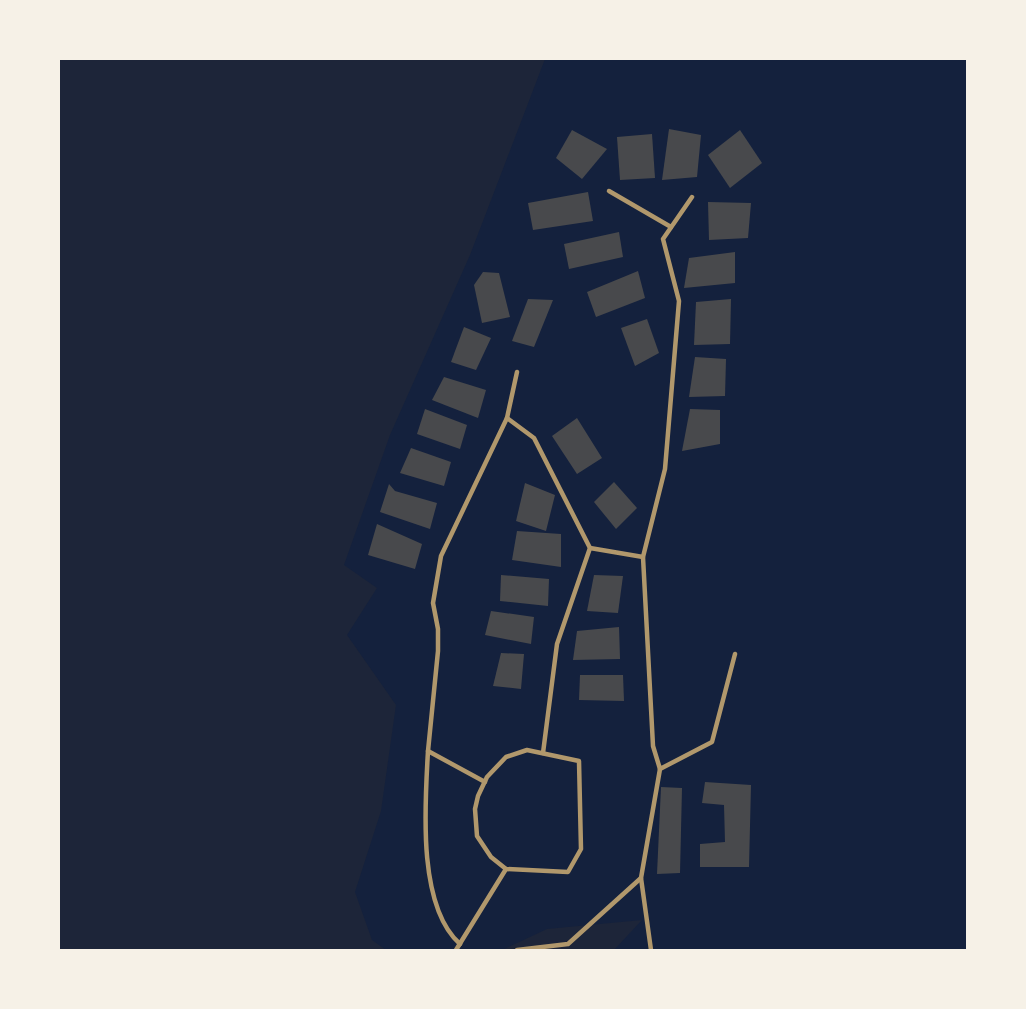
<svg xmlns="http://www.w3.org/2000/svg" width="1026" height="1009" viewBox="0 0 1026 1009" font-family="'Work Sans',sans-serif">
  <rect width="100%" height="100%" fill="#14213d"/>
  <g fill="#1d2539">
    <polygon points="58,59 545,59 470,255 390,435 344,565 377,588 347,635 396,705 381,811 355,892 372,940 386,950 59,950"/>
    <polygon points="642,920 614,950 502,950 547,929"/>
  </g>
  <g fill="#48494c">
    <polygon points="669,129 701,135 697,177 662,180"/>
    <polygon points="572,130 607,149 582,179 556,158"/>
    <polygon points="740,130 762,163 730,188 708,155"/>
    <polygon points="652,134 655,178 620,180 617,137"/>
    <polygon points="588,192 593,221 533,230 528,203"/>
    <polygon points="708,202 751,203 748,238 709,240"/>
    <polygon points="619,232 623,257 569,269 564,244"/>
    <polygon points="735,252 735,283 684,288 689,258"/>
    <polygon points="638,271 645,298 596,317 587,292"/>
    <polygon points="483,272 499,273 510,317 482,323 474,285"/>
    <polygon points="528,299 553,300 534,347 512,341"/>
    <polygon points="731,299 730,344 694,345 696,302"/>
    <polygon points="647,319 659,353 635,366 621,328"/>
    <polygon points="464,327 491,338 476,370 451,362"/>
    <polygon points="695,357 726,359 725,396 689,397"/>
    <polygon points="444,377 486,390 478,418 432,400"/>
    <polygon points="425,409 467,425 460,449 417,434"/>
    <polygon points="690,409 720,410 720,444 682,451"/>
    <polygon points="577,418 602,458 577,474 552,436"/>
    <polygon points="411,448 451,462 444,486 400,473"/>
    <polygon points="614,482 637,508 616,529 594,502"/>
    <polygon points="525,483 555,495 546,531 516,521"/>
    <polygon points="389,484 395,491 437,503 430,529 380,512"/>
    <polygon points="377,524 422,544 415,569 368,555"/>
    <polygon points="517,531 561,534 561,567 512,560"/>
    <polygon points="501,575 549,579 548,606 500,601"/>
    <polygon points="594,575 623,576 618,613 587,611"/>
    <polygon points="491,611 534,617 531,644 485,635"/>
    <polygon points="619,627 620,659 573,660 577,631"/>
    <polygon points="501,653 524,654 521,689 493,686"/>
    <polygon points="580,675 623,675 624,701 579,700"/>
    <polygon points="705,782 751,785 749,867 700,867 700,844 725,842 724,805 702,803"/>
    <polygon points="661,787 682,788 680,873 657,874"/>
  </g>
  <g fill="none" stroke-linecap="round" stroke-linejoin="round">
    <g stroke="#b1986c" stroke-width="4.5">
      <polyline points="609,191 671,227"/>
      <polyline points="507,418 534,438 590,548 557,644 543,753"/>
      <polyline points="590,548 643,557 665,469 679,301 663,239 692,197"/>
      <polyline points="643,557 653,746 660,769 712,742 735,654"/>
      <polygon points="527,750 579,761 581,849 568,872 506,869 491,857 477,836 475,809 478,796 487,777 506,757"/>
      <polyline points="428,751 438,651 438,629 433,603 441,556 507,418 517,372"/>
      <path d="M460,944c-43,-38 -35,-140 -32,-193l57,31"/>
      <polyline points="456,950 506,869"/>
      <polyline points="517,950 568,944 641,878"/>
      <polyline points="651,950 641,878 660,769"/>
    </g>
  </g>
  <rect width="1026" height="1009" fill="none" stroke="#f6f1e7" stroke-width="120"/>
</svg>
